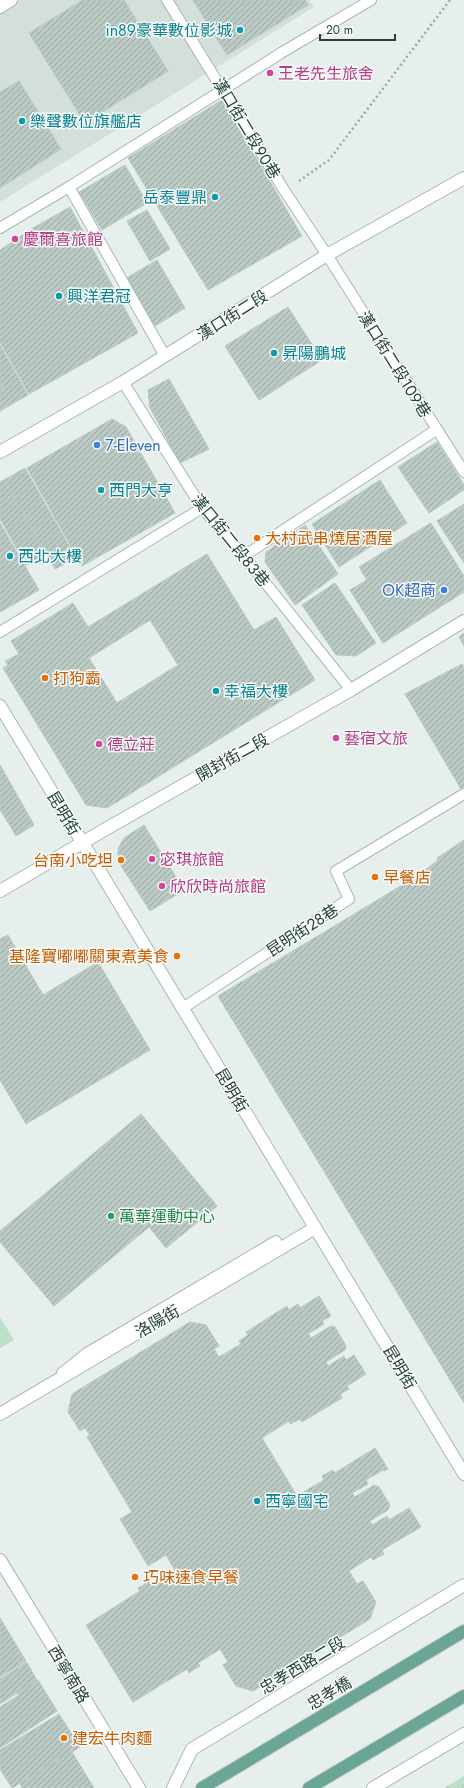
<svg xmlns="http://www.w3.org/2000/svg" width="464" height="1788" viewBox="0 0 464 1788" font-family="Jost,'Noto Sans TC',sans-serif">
  <defs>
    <pattern id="park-crowns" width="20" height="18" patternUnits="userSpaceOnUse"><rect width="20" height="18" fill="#bfe0c8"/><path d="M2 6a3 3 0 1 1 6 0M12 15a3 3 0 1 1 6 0" fill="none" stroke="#a4c1ad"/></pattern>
    <pattern id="building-hatch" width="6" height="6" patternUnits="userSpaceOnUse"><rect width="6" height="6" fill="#bbcac4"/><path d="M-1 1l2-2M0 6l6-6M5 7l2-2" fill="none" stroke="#98a6a0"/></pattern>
  </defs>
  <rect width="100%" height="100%" fill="#e6efeb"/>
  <polygon fill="#d4dfda" points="0,0 309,0 314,7 0,202"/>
  <polygon fill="#bfe0c8" points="0,1317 14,1340 0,1348"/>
  <polygon fill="url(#park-crowns)" points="464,1776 464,1788 444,1788"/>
  <g fill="url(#building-hatch)" stroke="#b8c9c2" fill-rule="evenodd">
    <polygon points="83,0 124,0 168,71 85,123 29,33"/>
    <polygon points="193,0 305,0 308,5 227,55"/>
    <polygon points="19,81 61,149 0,188 0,92"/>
    <polygon points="222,100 302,236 208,290 128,158"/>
    <polygon points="125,165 147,203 102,230 79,192"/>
    <polygon points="70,207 138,333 29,394 0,342 0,250 33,228"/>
    <polygon points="147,210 170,249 150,261 127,221"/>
    <polygon points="157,260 185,308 153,327 125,279"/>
    <polygon points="288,307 322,360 259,400 225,346"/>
    <polygon points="0,345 28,395 12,404 0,383"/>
    <polygon points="169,379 209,449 180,463 150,408 148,390"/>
    <polygon points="0,383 12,404 0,411"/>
    <polygon points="112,419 126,427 175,513 82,566 27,468"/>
    <polygon points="437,442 464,485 464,490 429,513 398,467"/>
    <polygon points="25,468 76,558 55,569 4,480"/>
    <polygon points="4,480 46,553 26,565 0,519 0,482"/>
    <polygon points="380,480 407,523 339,567 312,524"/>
    <polygon points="464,504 464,563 437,521"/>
    <polygon points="0,523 39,590 0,612"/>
    <polygon points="431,523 464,576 464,592 383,643 350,590 367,580 359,567"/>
    <polygon points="305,525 338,574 295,605 265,562 266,552"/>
    <path d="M207,554l47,76 22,-13 39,63 -208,128 -21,-3 -83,-137 5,-3 -3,-4 14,-7 -8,-13 62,-38 15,24zM150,620l28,45 -61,38 -28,-45z"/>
    <polygon points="335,583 376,643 356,656 336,655 302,605"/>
    <polygon points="464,633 464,646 459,637"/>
    <polygon points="462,664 464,667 464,787 461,789 405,694"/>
    <polygon points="0,765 7,777 0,781"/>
    <polygon points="7,777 34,825 16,836 1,811 0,811 0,781"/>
    <polygon points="144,825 184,890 150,911 118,861 118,849 124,838"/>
    <polygon points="464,840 464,1403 218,996 419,875 438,860 437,858"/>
    <polygon points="8,935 43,995 98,962 150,1050 26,1124 0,1080 0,939"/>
    <polygon points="141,1114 217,1206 166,1248 149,1227 54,1306 0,1242 0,1231"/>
    <polygon points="319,1296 331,1316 322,1321 324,1324 308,1334 311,1338 331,1326 335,1327 346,1346 345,1350 326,1362 328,1366 344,1356 346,1360 354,1355 366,1374 347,1386 349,1389 340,1394 342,1398 302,1422 300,1419 290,1424 289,1421 262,1438 297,1496 324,1480 322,1476 333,1470 335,1473 375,1448 388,1469 384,1471 383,1470 366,1480 368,1484 352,1493 355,1497 374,1485 379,1487 390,1505 388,1510 370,1521 372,1525 387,1516 389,1520 409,1508 421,1527 382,1550 384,1554 373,1560 371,1557 349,1571 357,1584 363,1581 376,1602 370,1619 253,1691 236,1686 223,1665 228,1662 220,1649 198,1663 200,1666 189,1673 187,1669 133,1702 86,1625 140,1591 138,1588 149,1582 151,1586 175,1570 166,1555 148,1566 120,1519 132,1512 87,1437 90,1435 85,1428 80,1431 68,1412 72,1394 190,1322 206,1325 219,1346 214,1349 219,1357 241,1344 239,1341 248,1335 246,1332 287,1306 289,1310 298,1304 300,1308"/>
    <polygon points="0,1618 26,1661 0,1677"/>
    <polygon points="25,1663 27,1663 37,1680 0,1704 0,1679"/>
    <polygon points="38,1680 57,1711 0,1748 0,1707 19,1695 17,1692"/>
    <polygon points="59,1714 80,1747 12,1788 0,1769 0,1750"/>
    <polygon points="72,1752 94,1788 22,1788 20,1783"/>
  </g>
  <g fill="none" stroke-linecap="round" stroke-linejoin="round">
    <defs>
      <g id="service">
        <polyline points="167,0 284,190 327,255 464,472"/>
        <polyline points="69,187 165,356"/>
        <polyline points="0,228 69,187 281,53 371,0"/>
        <polyline points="123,382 202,508 244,556 351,690"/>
        <polyline points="244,556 436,430"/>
        <polyline points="0,632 202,508"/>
        <polyline points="183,1008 349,899 336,871 464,794"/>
        <polyline points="62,1373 87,1353 276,1241"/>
      </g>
      <polyline id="pedestrian" points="0,7 11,0"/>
      <g id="minor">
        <polyline points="0,452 123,382 327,255 464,178"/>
        <polyline points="0,706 464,1474"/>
        <polyline points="0,891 104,830 351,690 464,621"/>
        <polyline points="0,1414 315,1228"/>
        <polyline points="0,1560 139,1788"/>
      </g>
      <g id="tertiary">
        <polyline points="173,1788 192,1749 464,1585"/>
        <polyline points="373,1788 464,1734"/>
      </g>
      <g id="primary">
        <polyline points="202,1788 464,1631"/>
        <polyline points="309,1788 464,1696"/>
      </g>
    </defs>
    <use href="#service" stroke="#a8b8b2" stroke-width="12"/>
    <use href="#pedestrian" stroke="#a8b8b2" stroke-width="14"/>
    <use href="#minor" stroke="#a8b8b2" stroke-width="14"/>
    <use href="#tertiary" stroke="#a8b8b2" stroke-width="14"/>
    <use href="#primary" stroke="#c2cac8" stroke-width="14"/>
    <polyline stroke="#86b3a5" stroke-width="2.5" stroke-dasharray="2 3" stroke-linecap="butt" points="299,181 329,160 450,0"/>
    <use href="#service" stroke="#fff" stroke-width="10"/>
    <use href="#pedestrian" stroke="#fff" stroke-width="12"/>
    <use href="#minor" stroke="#fff" stroke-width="12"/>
    <use href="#tertiary" stroke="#fff" stroke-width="12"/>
    <use href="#primary" stroke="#6aa596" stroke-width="12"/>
  </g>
  <g fill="#0f9aa8" stroke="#f7fbf9" stroke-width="1.5">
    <circle cx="240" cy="30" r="4"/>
    <circle cx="22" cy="121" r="4"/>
    <circle cx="215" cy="197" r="4"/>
    <circle cx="59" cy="296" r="4"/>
    <circle cx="274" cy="353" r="4"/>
    <circle cx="101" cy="490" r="4"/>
    <circle cx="10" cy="556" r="4"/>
    <circle cx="216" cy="691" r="4"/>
    <circle cx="257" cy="1501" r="4"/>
  </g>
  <g fill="#d1479c" stroke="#f7fbf9" stroke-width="1.5">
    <circle cx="270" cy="73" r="4"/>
    <circle cx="15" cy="239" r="4"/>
    <circle cx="336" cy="738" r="4"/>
    <circle cx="99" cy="744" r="4"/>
    <circle cx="152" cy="859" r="4"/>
    <circle cx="162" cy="886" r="4"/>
  </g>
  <g fill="#3f7fe0" stroke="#f7fbf9" stroke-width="1.5">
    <circle cx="97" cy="445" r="4"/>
    <circle cx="444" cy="590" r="4"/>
  </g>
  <g fill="#e8710a" stroke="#f7fbf9" stroke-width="1.5">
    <circle cx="257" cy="538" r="4"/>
    <circle cx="45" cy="678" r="4"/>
    <circle cx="121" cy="860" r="4"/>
    <circle cx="375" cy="877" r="4"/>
    <circle cx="177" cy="956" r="4"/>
    <circle cx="135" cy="1577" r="4"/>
    <circle cx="64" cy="1738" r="4"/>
  </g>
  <circle fill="#2e9e5b" stroke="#f7fbf9" stroke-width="1.5" cx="111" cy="1216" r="4"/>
  <g text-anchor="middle" stroke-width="3" stroke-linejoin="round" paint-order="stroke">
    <g font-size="16" fill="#0d838f" stroke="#f7fbf9" text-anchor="start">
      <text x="232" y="36" text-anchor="end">in89豪華數位影城</text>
      <text x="30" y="127">樂聲數位旗艦店</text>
      <text x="207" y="203" text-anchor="end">岳泰豐鼎</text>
      <text x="67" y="302">興洋君冠</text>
      <text x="282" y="359">昇陽鵬城</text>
      <text x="109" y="496">西門大亨</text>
      <text x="18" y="562">西北大樓</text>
      <text x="224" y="697">幸福大樓</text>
      <text x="265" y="1507">西寧國宅</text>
    </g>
    <g font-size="16" fill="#b23c85" stroke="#f7fbf9" text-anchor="start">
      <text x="278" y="79">王老先生旅舍</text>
      <text x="23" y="245">慶爾喜旅館</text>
      <text x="344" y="744">藝宿文旅</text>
      <text x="107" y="750">德立莊</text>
      <text x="160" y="865">宓琪旅館</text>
      <text x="170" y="892">欣欣時尚旅館</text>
    </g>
    <g font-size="16" fill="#24423a" stroke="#f7fbf9">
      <text transform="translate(247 128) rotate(59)" y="6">漢口街二段90巷</text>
      <text transform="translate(232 315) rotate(-32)" y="6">漢口街二段</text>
      <text transform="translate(395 364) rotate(58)" y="6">漢口街二段109巷</text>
      <text transform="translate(231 540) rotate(51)" y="6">漢口街二段83巷</text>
      <text transform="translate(232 757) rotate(-29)" y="6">開封街二段</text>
      <text transform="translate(64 813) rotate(59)" y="6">昆明街</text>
      <text transform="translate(302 930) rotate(-33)" y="6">昆明街28巷</text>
      <text transform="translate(232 1090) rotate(59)" y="6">昆明街</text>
      <text transform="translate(157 1321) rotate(-30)" y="6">洛陽街</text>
      <text transform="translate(400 1367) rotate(59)" y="6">昆明街</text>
      <text transform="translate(302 1665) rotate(-31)" y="6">忠孝西路二段</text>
      <text transform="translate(69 1674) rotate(59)" y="6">西寧南路</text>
      <text transform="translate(329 1693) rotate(-31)" y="6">忠孝橋</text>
    </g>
    <g font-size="16" fill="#366cbe" stroke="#f7fbf9" text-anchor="start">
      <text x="105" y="451">7-Eleven</text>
      <text x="436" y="596" text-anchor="end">OK超商</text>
    </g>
    <g font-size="16" fill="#c56008" stroke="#f7fbf9" text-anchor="start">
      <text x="265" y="544">大村武串燒居酒屋</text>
      <text x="53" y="684">打狗霸</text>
      <text x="113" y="866" text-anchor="end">台南小吃坦</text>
      <text x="383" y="883">早餐店</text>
      <text x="169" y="962" text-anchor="end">基隆寶嘟嘟關東煮美食</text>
      <text x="143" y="1583">巧味速食早餐</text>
      <text x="72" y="1744">建宏牛肉麵</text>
    </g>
    <g font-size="16" fill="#27864d" stroke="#f7fbf9" text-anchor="start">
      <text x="119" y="1222">萬華運動中心</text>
    </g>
  </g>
  <path d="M320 34v6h75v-6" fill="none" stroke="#24423a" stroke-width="2"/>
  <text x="326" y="34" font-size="12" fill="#24423a" stroke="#f7fbf9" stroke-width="3" paint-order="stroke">20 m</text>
</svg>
